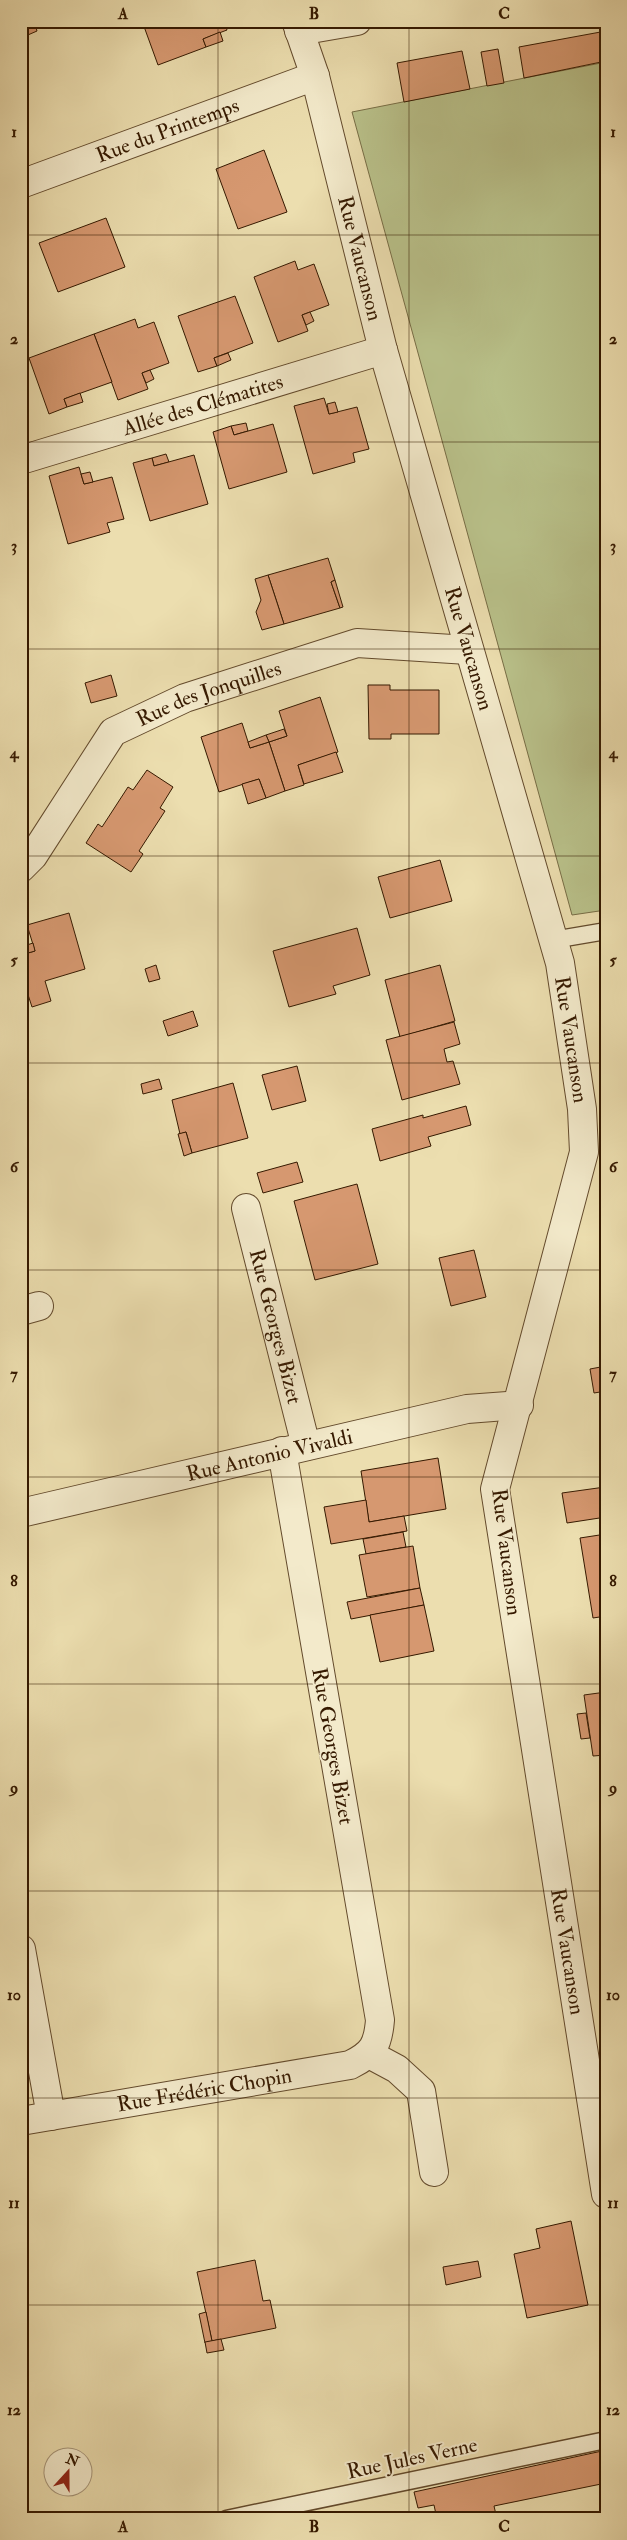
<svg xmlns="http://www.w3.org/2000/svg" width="627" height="2540" viewBox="0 0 627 2540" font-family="'IM FELL Double Pica',serif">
  <rect width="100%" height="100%" fill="#ecdeaf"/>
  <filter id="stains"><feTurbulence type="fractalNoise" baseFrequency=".004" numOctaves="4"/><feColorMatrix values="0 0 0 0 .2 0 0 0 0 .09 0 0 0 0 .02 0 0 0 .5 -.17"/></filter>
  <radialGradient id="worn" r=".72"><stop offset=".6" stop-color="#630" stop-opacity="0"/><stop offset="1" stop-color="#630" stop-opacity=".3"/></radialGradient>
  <polygon fill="#b9c18a" stroke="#776d45" points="606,62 606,910 572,915 352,112"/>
  <g fill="#d69870" stroke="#351900">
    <polygon points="21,21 34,21 37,31 21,38"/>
    <polygon points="142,21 224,21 227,30 203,39 206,47 158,65"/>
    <polygon points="606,31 606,61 524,78 519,47"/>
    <polygon points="220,32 223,41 206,47 203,39"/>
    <polygon points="498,49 504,83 487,86 481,52"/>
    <polygon points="462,51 470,89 404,102 397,63"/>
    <polygon points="264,150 287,212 238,229 216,169"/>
    <polygon points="106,218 125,267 58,292 39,243"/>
    <polygon points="295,261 298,270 314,264 329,305 302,315 308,331 278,342 254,277"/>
    <polygon points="235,296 253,343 214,358 217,366 198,372 178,316"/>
    <polygon points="310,312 314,321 306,325 302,315"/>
    <polygon points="135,319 138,328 154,322 169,363 142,373 148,389 118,400 94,334"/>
    <polygon points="94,334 112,382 64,399 67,407 49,414 29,358"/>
    <polygon points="228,353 231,360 217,366 214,358"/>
    <polygon points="150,370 154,379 146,383 142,373"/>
    <polygon points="80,393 83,402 67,407 64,399"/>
    <polygon points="324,398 329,414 357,407 369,449 353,453 355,462 313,474 294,406"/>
    <polygon points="335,402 338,412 329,414 327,404"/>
    <polygon points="246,423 248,431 234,435 231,426"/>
    <polygon points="273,424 287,472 229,489 213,432 231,426 234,435"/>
    <polygon points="166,454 169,462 154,466 152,458"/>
    <polygon points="194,455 208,504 150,521 133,463 152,458 154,466"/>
    <polygon points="79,467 84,484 112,477 124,519 107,523 110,532 68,544 49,476"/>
    <polygon points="90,472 93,482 84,484 81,474"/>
    <polygon points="328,558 335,580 331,582 340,608 284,624 268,575"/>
    <polygon points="268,575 284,624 262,630 256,612 261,600 255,579"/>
    <polygon points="335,580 343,607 340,608 331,582"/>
    <polygon points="111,675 117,696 91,703 85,683"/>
    <polygon points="368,685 390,685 390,690 439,690 439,734 391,734 391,739 369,739"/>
    <polygon points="320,697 338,752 298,765 304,785 285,791 269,742 287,736 279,711"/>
    <polygon points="242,723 250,748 269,742 285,791 266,798 259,779 219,792 201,737"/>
    <polygon points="284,729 287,736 269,742 266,735"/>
    <polygon points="266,735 269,742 250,748 248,742"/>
    <polygon points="336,752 343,772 304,784 298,765"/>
    <polygon points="147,770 173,787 160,808 165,811 139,851 143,854 131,872 86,843 98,824 102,827 128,787 133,790"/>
    <polygon points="259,779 266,798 248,804 242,784"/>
    <polygon points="440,860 452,901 390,918 378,877"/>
    <polygon points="69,913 85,969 45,981 51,1001 32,1007 21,973 21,955 35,951 27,925"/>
    <polygon points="357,928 370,975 333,986 336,994 289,1007 273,951"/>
    <polygon points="33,943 35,951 21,955 21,947"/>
    <polygon points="156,965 160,979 149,982 145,969"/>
    <polygon points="440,965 455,1021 400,1037 385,980"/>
    <polygon points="193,1011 198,1026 168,1036 163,1021"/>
    <polygon points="454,1022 460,1044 444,1049 447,1062 453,1061 460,1084 402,1100 386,1040"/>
    <polygon points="297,1066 306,1101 272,1110 262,1075"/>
    <polygon points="159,1079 162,1089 143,1094 141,1084"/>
    <polygon points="233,1083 248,1138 192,1153 186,1132 180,1134 172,1100"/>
    <polygon points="466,1106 471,1125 428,1137 431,1146 380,1161 372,1129 423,1115 423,1118"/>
    <polygon points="186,1132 192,1153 184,1156 178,1134"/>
    <polygon points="297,1162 303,1182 263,1193 257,1173"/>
    <polygon points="357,1184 378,1264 315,1280 294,1201"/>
    <polygon points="474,1250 486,1297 451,1306 439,1258"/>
    <polygon points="606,1366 606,1391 594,1393 590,1369"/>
    <polygon points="606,1457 606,1517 567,1523 562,1493 605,1487 600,1458"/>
    <polygon points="438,1458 446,1509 369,1522 361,1471"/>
    <polygon points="366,1500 369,1522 404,1516 407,1531 331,1544 324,1507"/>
    <polygon points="403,1532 406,1547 366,1554 363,1539"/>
    <polygon points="606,1534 606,1616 593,1618 580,1538"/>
    <polygon points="413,1546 420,1588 367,1597 359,1555"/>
    <polygon points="420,1588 424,1605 351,1619 347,1602"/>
    <polygon points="424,1605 434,1651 380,1662 370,1615"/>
    <polygon points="606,1692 606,1755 593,1756 584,1695"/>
    <polygon points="586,1713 590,1738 581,1739 577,1714"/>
    <polygon points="571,2221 588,2305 527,2318 514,2254 540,2248 536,2229"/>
    <polygon points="255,2260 263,2301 270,2300 276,2328 212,2341 197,2272"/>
    <polygon points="478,2261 481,2277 446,2285 443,2267"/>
    <polygon points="206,2312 212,2341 205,2343 199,2314"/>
    <polygon points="221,2339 224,2350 207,2353 205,2342"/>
    <polygon points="602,2451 606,2483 494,2506 497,2519 437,2519 434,2505 418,2508 414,2492"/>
  </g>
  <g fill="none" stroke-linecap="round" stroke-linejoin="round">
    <defs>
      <g id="service">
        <polyline points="553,940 606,931"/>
        <polyline points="226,2519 606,2440"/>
      </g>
      <g id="minor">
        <path id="s1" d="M296,21l19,55 68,274 177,613 22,146 2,43 -89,337 111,705"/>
        <polyline points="299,31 357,21"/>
        <path id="s2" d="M21,184l294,-108"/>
        <path id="s3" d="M21,460l362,-110"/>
        <path id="s4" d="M21,868l12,-12 80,-124 72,-34 172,-55 111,7"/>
        <path id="s5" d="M246,1208l60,238"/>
        <polyline points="21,1311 39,1306"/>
        <path id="s6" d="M21,1513l446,-104 52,-4"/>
        <polyline points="21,1949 51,2116"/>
        <polyline points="369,2054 397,2069 421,2091 434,2172"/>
        <path id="s7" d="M21,2121l329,-56c23,-11 28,-20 30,-45l-98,-569"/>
      </g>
    </defs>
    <use href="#service" stroke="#634a2c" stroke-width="19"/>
    <use href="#minor" stroke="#634a2c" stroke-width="30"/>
    <use href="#service" stroke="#f3eacb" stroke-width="16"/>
    <use href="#minor" stroke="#f3eacb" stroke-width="28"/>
  </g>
  <path fill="none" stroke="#351900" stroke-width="1" stroke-opacity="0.55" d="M218,21v2498M409,21v2498M21,235h585M21,442h585M21,649h585M21,856h585M21,1063h585M21,1270h585M21,1477h585M21,1684h585M21,1891h585M21,2098h585M21,2305h585"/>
  <g text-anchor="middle" stroke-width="4" stroke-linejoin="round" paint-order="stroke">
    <g font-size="21" fill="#351900" stroke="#f3eacb">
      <text dy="7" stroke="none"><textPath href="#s2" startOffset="156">Rue du Printemps</textPath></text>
      <text dy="7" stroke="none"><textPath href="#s1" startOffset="246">Rue Vaucanson</textPath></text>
      <text dy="7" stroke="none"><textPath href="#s3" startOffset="190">Allée des Clématites</textPath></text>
      <text dy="7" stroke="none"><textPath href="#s1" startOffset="651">Rue Vaucanson</textPath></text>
      <text dy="7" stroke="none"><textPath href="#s4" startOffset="268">Rue des Jonquilles</textPath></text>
      <text dy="7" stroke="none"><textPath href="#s1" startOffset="1056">Rue Vaucanson</textPath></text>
      <text dy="7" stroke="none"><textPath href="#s5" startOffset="122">Rue Georges Bizet</textPath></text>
      <text dy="7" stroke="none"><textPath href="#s6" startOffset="255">Rue Antonio Vivaldi</textPath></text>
      <text transform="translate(507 1552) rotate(83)" y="7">Rue Vaucanson</text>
      <text transform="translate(333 1746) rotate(80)" y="7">Rue Georges Bizet</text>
      <text dy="7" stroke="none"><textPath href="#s1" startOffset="1986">Rue Vaucanson</textPath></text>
      <text dy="7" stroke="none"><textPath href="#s7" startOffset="186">Rue Frédéric Chopin</textPath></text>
      <text transform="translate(412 2458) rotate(-12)" y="7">Rue Jules Verne</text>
    </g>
  </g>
  <rect width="627" height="2540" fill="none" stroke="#ecdeaf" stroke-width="55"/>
  <g transform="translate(68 2472) rotate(21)"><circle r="24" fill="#f3eacb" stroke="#a7967a"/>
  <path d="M0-4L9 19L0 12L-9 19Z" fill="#8f2418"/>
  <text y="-8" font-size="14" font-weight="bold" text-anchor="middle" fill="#351900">N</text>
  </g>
  <rect x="28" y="28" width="572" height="2484" fill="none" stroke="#351900" stroke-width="2"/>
  <g font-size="16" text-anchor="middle" font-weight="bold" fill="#351900">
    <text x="123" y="19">A</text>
    <text x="314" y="19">B</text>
    <text x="504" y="19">C</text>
    <text x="14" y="137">1</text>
    <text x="613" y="137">1</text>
    <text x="14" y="344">2</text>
    <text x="613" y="344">2</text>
    <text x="14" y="551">3</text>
    <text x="613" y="551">3</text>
    <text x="14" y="758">4</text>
    <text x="613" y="758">4</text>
    <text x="14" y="965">5</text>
    <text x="613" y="965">5</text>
    <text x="14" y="1172">6</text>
    <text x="613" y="1172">6</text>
    <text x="14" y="1379">7</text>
    <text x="613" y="1379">7</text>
    <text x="14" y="1586">8</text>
    <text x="613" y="1586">8</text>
    <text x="14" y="1793">9</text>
    <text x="613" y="1793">9</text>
    <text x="14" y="2000">10</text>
    <text x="613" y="2000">10</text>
    <text x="14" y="2208">11</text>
    <text x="613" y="2208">11</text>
    <text x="14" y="2415">12</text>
    <text x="613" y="2415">12</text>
    <text x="123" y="2532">A</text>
    <text x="314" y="2532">B</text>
    <text x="504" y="2532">C</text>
  </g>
  <rect width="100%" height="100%" filter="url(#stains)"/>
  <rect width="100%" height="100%" fill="url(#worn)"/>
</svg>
